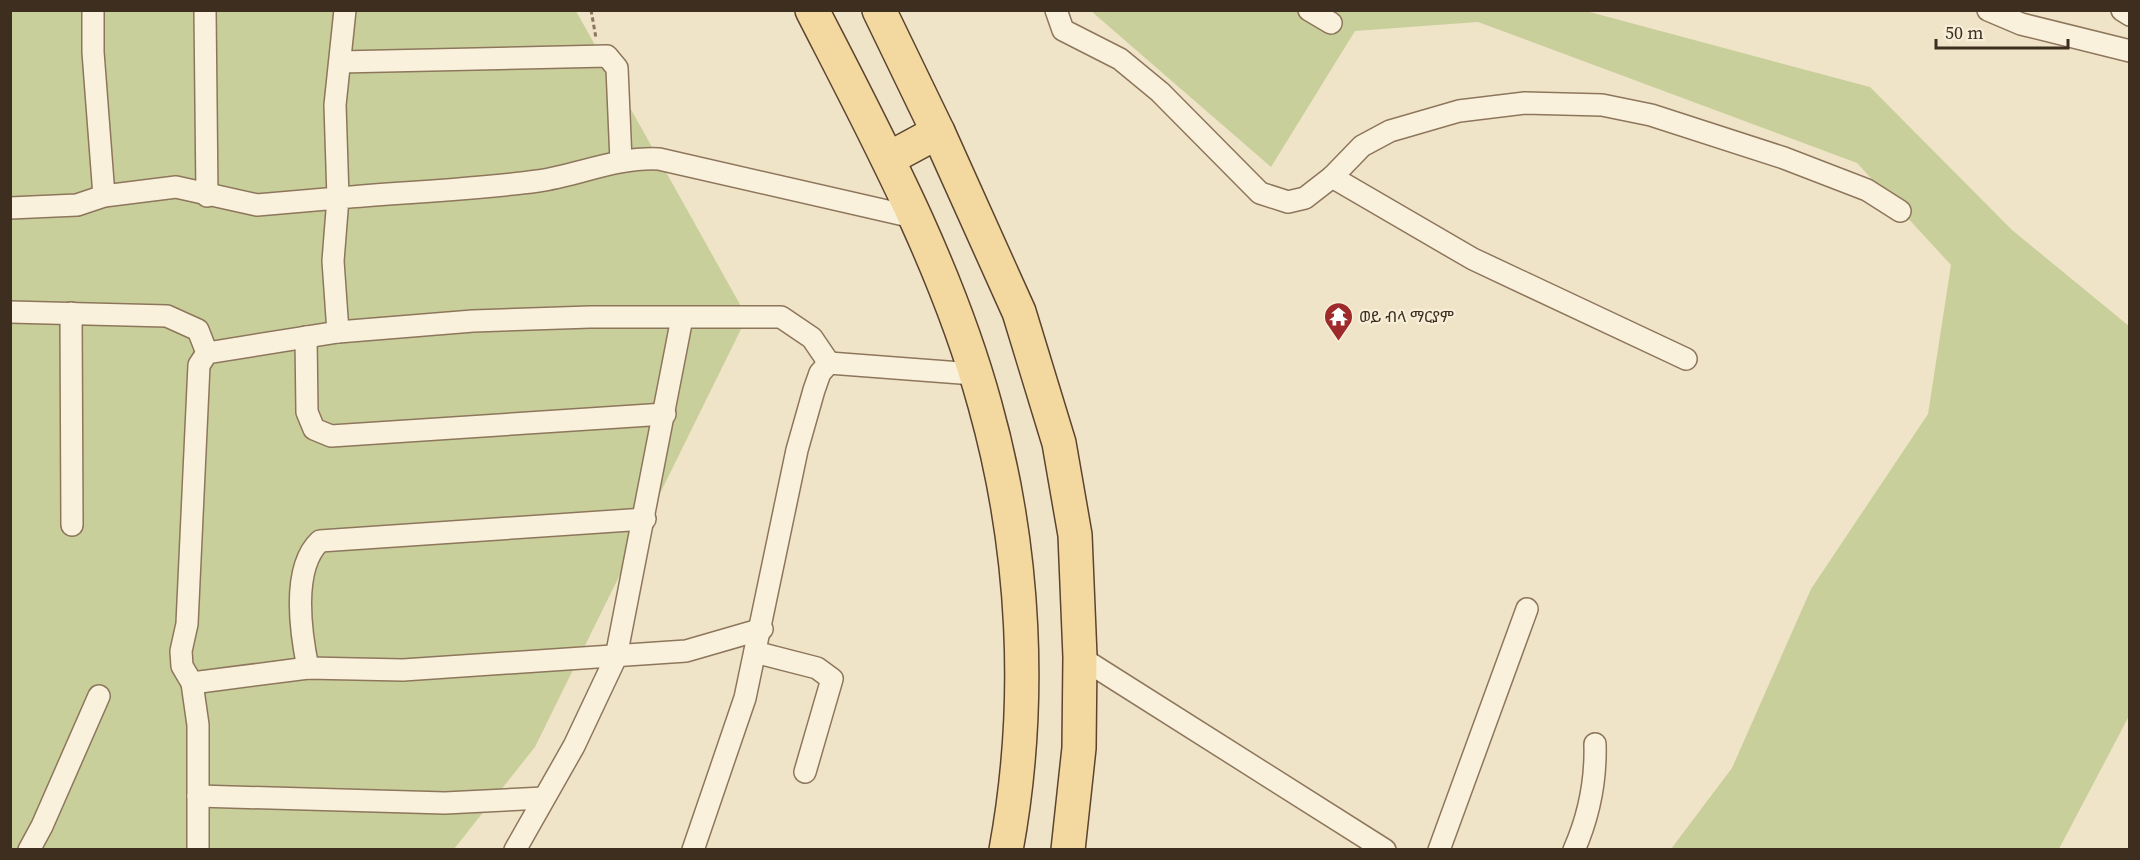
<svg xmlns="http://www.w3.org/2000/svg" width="2140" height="860" viewBox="0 0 2140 860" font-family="'Source Serif 4','Noto Sans Ethiopic',serif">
  <rect width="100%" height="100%" fill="#f0e4c8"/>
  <g fill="#c9cf9b">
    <polygon points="10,11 576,11 747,317 535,747 454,849 11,849"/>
    <polygon points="1091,11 1586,11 1870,87 2012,230 2129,326 2129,716 2059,849 1671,849 1732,768 1811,589 1928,414 1951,265 1857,163 1478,22 1355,31 1271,167"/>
  </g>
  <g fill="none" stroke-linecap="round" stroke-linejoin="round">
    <defs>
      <g id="street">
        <polyline points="93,10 93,52 104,196"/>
        <polyline points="205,10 207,196"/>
        <polyline points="1056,10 1063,30 1120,59 1160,92 1260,193 1288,202 1305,198 1332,177 1362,146 1390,131 1459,111 1525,103 1602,105 1651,115 1784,158 1867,190 1900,211"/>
        <polyline points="1309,10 1331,23"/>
        <polyline points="1988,10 2021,24 2130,51"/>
        <polyline points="2122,10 2130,15"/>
        <polyline points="340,62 607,56 617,68 621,161"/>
        <polyline points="1332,177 1473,259 1686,359"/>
        <polyline points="10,208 77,205 104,196 176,187 257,205 338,198 335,105 345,10"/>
        <polyline points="10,312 167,316 198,330 207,353"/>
        <polyline points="71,313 72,525"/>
        <polyline points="338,332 473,321 590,317 781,317 812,338 829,363"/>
        <polyline points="306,337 307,412 314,429 331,436 665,414"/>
        <polyline points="829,363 974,374"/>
        <polyline points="755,652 817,668 832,679 805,772"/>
        <polyline points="1080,657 1385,850"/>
        <path d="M308,668c-7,-34 -17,-100 12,-127l325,-22"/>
        <polyline points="192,683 308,668 403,670 686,651 762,629"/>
        <polyline points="198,796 445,803 544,798"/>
        <polyline points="29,850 42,826 99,696"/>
        <path d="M198,850v-125l-6,-42 -10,-17 -1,-15 6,-27 12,-259 8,-12 131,-21 -5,-71 5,-63c66,-6 134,-8 200,-17 41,-6 78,-24 121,-22l254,58"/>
        <polyline points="515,850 574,746 616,657 682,318"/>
        <polyline points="693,850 745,698 797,450 814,390 820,373 829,363"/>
        <polyline points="1439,850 1527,609"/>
        <path d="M1574,850c15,-34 22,-70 21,-106"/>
      </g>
      <g id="primary">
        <path d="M812,10c65,127 135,256 173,395 40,143 48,298 21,445"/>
        <polyline points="879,10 938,132 1019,312 1059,443 1075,535 1080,657 1079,748 1068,850"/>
        <polyline points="888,159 938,132"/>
      </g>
    </defs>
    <use href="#street" stroke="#8d765c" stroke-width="24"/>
    <use href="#primary" stroke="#5b4430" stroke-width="36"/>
    <polyline stroke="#8d765c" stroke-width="3" stroke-dasharray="4.5 3" stroke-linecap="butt" points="591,10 596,38"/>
    <use href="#street" stroke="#faf1dc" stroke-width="21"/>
    <use href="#primary" stroke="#f3d9a0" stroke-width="33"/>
  </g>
  <defs>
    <symbol id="temple-pin" viewBox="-11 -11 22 30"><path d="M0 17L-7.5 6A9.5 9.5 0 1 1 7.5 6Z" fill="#9e2a2b" stroke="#f7eed8"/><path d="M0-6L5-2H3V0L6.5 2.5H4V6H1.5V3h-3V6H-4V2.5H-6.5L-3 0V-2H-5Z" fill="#fff"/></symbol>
  </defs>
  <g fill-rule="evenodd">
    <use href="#temple-pin" x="1322" y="300" width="33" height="45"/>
  </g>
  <g text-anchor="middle" stroke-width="4.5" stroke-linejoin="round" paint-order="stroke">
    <g font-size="16" fill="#3d2e20" stroke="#f7eed8" text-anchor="start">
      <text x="1359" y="322">ወይ ብላ ማርያም</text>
    </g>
  </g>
  <rect width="2140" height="860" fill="none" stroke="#3d2e20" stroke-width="24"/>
  <path d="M1936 39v9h132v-9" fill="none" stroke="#3d2e20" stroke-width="3"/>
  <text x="1945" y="39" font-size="18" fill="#3d2e20" stroke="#f7eed8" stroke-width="4.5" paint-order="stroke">50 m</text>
</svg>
